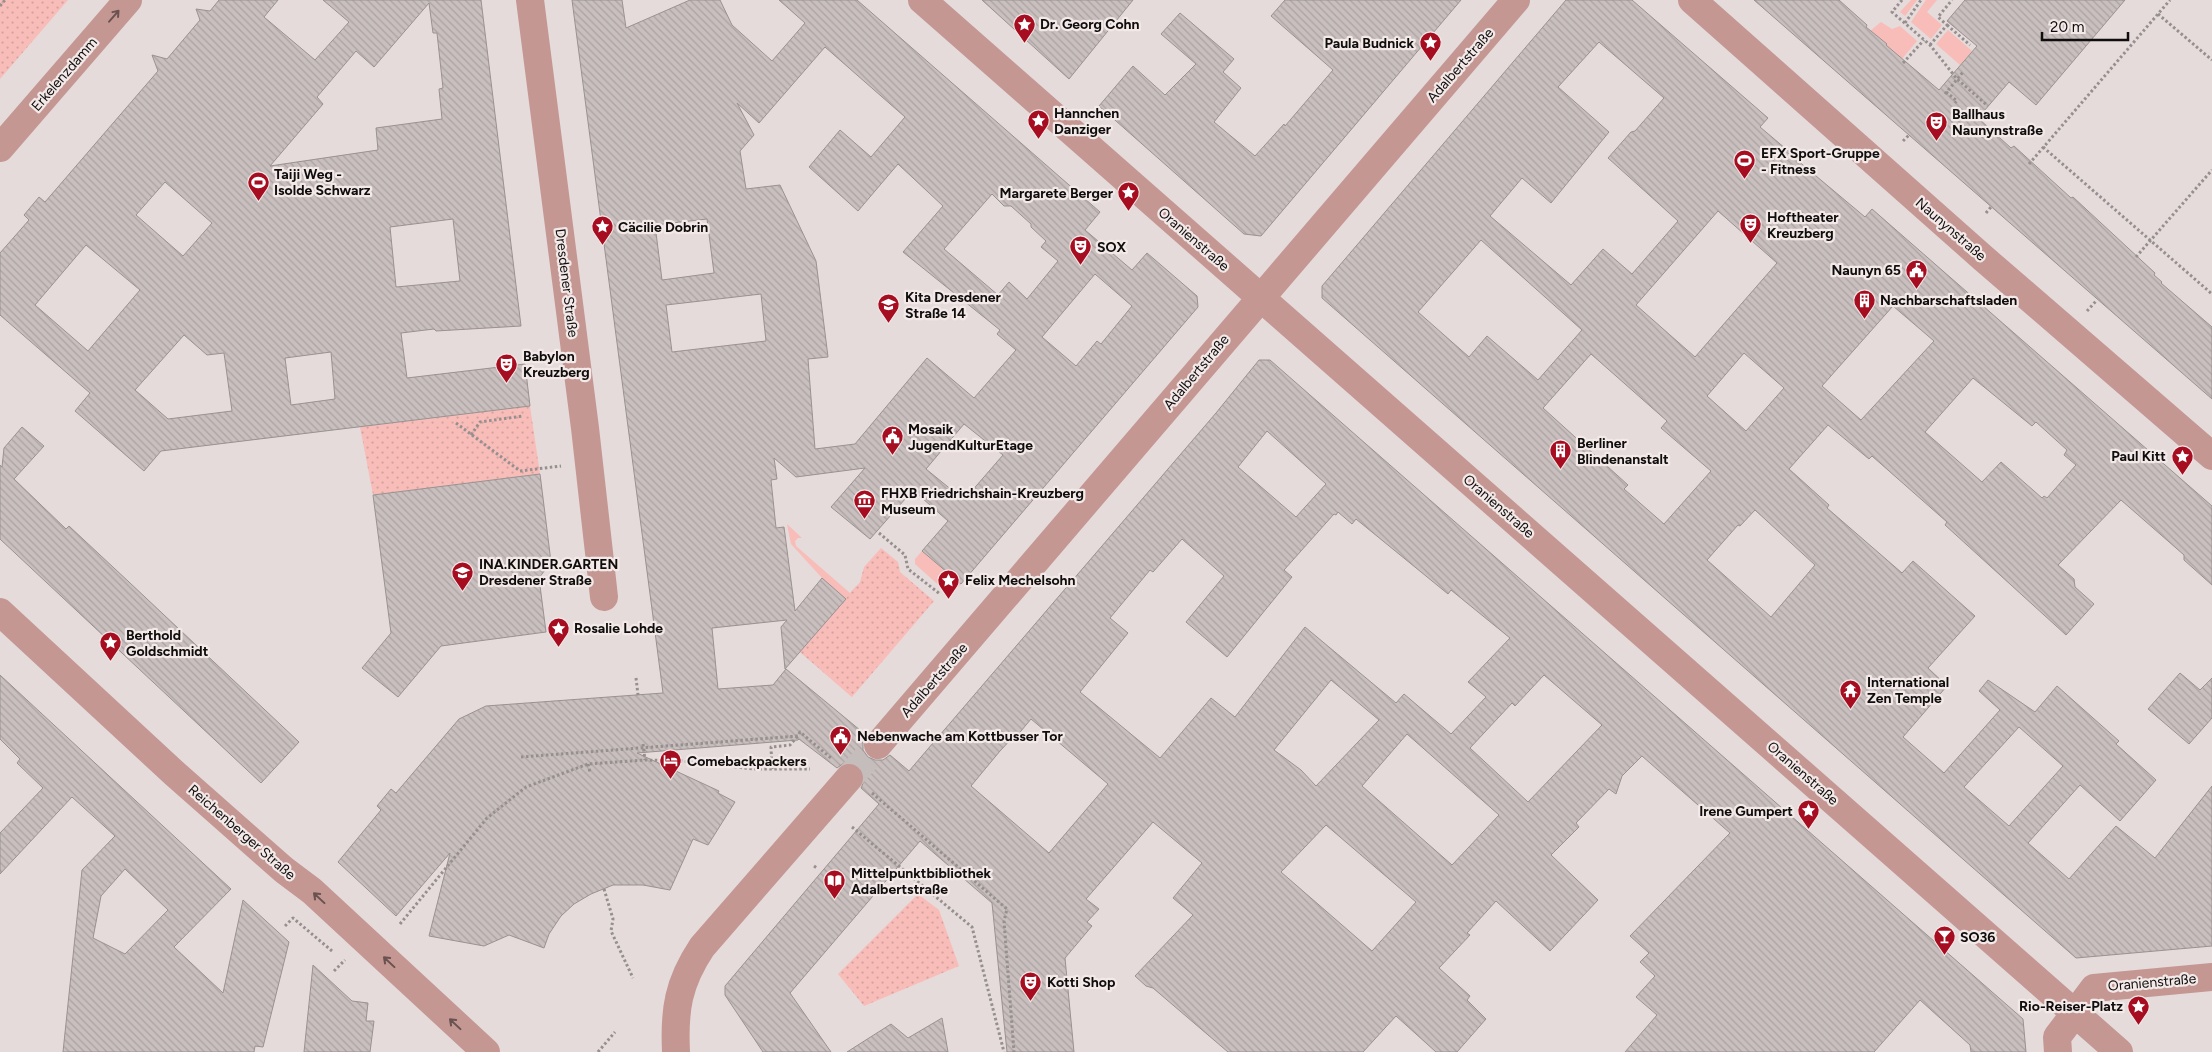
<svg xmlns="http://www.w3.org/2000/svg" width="2212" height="1052" viewBox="0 0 2212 1052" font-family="Figtree,sans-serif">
  <defs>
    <pattern id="park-dots" width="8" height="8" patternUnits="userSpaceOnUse" patternTransform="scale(1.25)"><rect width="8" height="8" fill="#f8bdb8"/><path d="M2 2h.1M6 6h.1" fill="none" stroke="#d4a19d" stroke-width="1.8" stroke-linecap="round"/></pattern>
    <pattern id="building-back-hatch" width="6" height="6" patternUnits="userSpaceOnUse" patternTransform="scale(1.25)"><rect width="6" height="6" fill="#c8bfbe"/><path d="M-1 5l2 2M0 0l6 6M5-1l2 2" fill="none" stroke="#aba3a2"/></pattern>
  </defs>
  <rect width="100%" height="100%" fill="#e5dbdb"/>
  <g fill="#f8bdb8">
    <polygon points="1911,0 1917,0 1905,16 1900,12"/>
    <polygon points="1926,0 1937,0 1927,12 1942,25 1931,39 1911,22"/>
    <polygon points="1881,22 1892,29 1900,26 1917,41 1901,60 1893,54 1894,52 1870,31"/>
    <polygon points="1948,30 1972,51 1960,65 1936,44"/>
    <polygon points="787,524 802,538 798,538 795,541 796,546 850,593 856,586 852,697 800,652 845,599 822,578 791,544"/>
    <polygon points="922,551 961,584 956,589 944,590 915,564 915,559"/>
  </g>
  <g fill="url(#park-dots)">
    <polygon points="0,0 68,0 0,79"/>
    <polygon points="530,406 540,474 373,495 360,427"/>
    <polygon points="881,548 898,562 900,572 934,601 852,697 800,652 860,582 864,567"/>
    <polygon points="918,894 939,910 959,966 864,1006 838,974"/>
  </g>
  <g fill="url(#building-back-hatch)" stroke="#9a9191" fill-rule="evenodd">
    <path d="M219,0h59l-14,17 51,43 34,-38 -26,-22h158l40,326 -85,5 -2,-2 -33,4 6,45 118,-14 5,42 -369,45 -17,20 -69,-60 15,-18 -90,-78v-62l29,-33 -5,-5 15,-18 6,5 113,-131 -6,-16 15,4 33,-39 -4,-11 14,2zM429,3l4,30h4l6,55 -4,1 3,30 -66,9 2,22 -108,16 53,-62 -6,-7 39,-46 18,16zM165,182l47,41 -29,33 -47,-41zM453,219l7,62 -64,6 -6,-60zM86,245l54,45 -52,61 -53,-46zM184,335l23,20 17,-2 8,58 -64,8 -33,-29zM331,352l4,47 -44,6 -6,-47z"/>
    <path d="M572,0h50l4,28 64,-28h30l12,25 40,36 33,-38 -26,-23h78l243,212 -15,18 47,40 15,-17 50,43 1,11 -237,277 -39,-33 26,-30 -35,-31 -43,49 -39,-32 34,-39 -69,9 -22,-19 3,21 -6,1 5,48 8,-1 11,84 27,-33 24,21 -61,70 -4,-42 6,-7 -75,8 6,61 55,-4 13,-16 80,66 -3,7v8l5,7 7,3h8l7,-5 19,16 307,-358 43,-53h11l753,659 3,33h-55l-1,-7 -50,-45 -46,52h-249l32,-37 -21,-18 19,-21 -15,-14 9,-9 -19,-17 100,-103 -88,-77 -20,20 -6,18 -7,-5 -33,34 3,4 -28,28 47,45 -48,51 -54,-50 -29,32 3,2 -31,33 31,28 -3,4 19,19 -29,33h-21l-40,-36 -33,36h-135l-75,-64 -7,-2 -11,-10 58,-61 -20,-17 29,-35 -49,-41 -67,77 13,10 -12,13 5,4 -27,32 9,94h-67l-15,-149 -72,-62 -130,152 41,59h-68l-38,-57v-9l154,-182 -18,-16 3,-7v-8l-5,-7 -7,-3h-8l-7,5 -38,-29 -1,1 -161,13 82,38 -1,2 17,9 -27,43 -15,-6 -23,51 -27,-5h-30l-22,9 -17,10 -13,12 -12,18 -5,14 -35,-13 -25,11 -55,-10 21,-83 -54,63 -58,-54 43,-52 -4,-4 14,-17 5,4 63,-74 27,-13 177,-13zM825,47l80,70 -34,40 -31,-27 -31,37 49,44 40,-47 45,42 -40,46 97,78 -3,4 19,16 -42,48 -47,-40 -72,86 -40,5 -7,-90 20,-2 -12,-96 -36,-76 -34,4 -6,-38 14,-16 -17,-32 22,20zM992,194l12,12h7l20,18v3l15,14 -5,6 17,14 -31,38 -18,-17 -11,13 -54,-46zM707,219l7,54 -52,7 -7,-55zM1095,274l37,32 -31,38 -4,-3 -21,25 -34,-29zM761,294l5,47 -94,11 -6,-47zM964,424l39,31 -39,45 -38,-31zM1267,431l59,53 -30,33 -58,-50zM1338,512l14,12 4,-5 92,75 3,-4 59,48 -42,44 18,15 -35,37 -47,-40 -8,9 -91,-76 -70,90 -24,-19 -51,60 -80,-66 48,-59 -18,-15 40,-48 3,2 29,-33 42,37 -38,46 41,35 65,-80 -8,-7 50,-56 2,1zM1544,675l58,50 -74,77 -58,-54 42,-45 3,3zM1331,680l48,40 -63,66 -15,-16 -27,-20zM1031,719l77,65 -59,69 -78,-67 29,-35 14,-15 2,1zM1407,734l92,81 -47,50 -90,-79zM1326,825l90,77 -44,49 -91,-79z"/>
    <polygon points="982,0 1133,0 1069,79"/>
    <polygon points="1285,0 1461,0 1261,236 1244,234 1099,106 1133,66 1165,95 1196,64 1161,34 1180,13 1234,59 1223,72 1241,88 1214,122 1255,156 1284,124 1285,126 1333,70 1271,16"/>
    <path d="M1566,0h66l136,118 -8,9 32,27 -1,1 74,62 7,-8 340,297v79l-28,-25v-5l-63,-55 -63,65 16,14 1,8 19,17 -28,31 -121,-110 2,-3 -75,-66 -3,3 -41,-34 -39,44 40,36 -2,3 75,65 11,-12 62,55 -47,52 19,18 -44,51 41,36 56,-63 -21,-19 9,-11 47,32 22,-26 62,55 -3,3 40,36 -36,41 -40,-36 -52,58 41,36 47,-53 39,32 57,-72v160l-136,12 -754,-660v-12zM1599,42l65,56 -29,33 -4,1 -23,26 70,63 -46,53 -29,-25 -32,36 -81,-69 32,-38 29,25 58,-71 -51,-45zM1718,211l59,52 -82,94 -59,-52zM1481,240l101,90 -44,50 -51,-44 -18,21 -51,-45zM1893,306l41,35 -73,79 -39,-34zM1744,353l40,35 -38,43 -39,-35zM1591,354l76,67 -6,7 50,43 -47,53 -40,-35 4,-4 -85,-77zM1973,378l59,48 4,-4 31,28 -3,5 12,10 -29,33 -3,-2 -2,2 -41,-36 -19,20 -57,-50zM1755,510l60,55 -44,52 -64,-57 31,-35 2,1zM2019,727l44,39 -54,60 -45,-39z"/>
    <polygon points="1754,0 1839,0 1867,25 1866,27 1887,44 1886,45 1939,90 1977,46 1947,21 1965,0 2125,0 2036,105 2009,82 1978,118 2011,148 2014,146 2071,198 2073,197 2155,273 2154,275 2162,282 2161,283 2212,327 2212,399"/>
    <polygon points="22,427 44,446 14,479 66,529 69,526 129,582 299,742 261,783 0,539 0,465 2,467 4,448"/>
    <polygon points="540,474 551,562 539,578 546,632 441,646 398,697 362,668 391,633 373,495"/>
    <polygon points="2180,673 2200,690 2212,678 2212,718 2189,744 2148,709"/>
    <path d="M0,675l231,214 -57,58 49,46 20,-93 46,42 -26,105 -8,-1 -1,6h-191l19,-182 33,-34 -43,-39 -72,77v-41l43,-45 -26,-25 3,-4 -20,-20zM125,869l43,41 -43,44 -32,-16 8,-42z"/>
    <polygon points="313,965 352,1001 368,1003 366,1021 374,1021 370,1052 304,1052"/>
    <polygon points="942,1018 948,1052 847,1052 891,1024 908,1038"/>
  </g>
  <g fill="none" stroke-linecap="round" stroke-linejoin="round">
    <polyline stroke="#c5bcbc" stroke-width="28" stroke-dasharray="28 14" stroke-linecap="butt" points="849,778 878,745"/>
    <g stroke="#968f8f" stroke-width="3" stroke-dasharray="2.5 2.5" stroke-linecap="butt">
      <polyline points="1902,0 1892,12 1930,45 1957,79 1988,106"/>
      <polyline points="0,6 5,0"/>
      <polyline points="2158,14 2212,60"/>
      <polyline points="1905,23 1921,0"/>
      <polyline points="1947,25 1970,45"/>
      <polyline points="1930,45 1947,25 1938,17 1952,0"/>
      <polyline points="1903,63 1924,40"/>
      <polyline points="1946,92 1957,101 1955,103"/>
      <polyline points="1945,94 1963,72"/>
      <polyline points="1903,141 1909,135"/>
      <polyline points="2043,147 2212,294"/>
      <polyline points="2029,164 2170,0"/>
      <polyline points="1986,213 1991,207"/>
      <polyline points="2136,257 2212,170"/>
      <polyline points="2087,311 2097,300"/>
      <polyline points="456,423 520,471 561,466"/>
      <polyline points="471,435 480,422 523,416"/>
      <polyline points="879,533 905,555 908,569 940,594"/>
      <polyline points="636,678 638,695"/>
      <polyline points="643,744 645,760"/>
      <polyline points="521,757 798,736 800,732 831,758"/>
      <polyline points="588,764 590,772"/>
      <polyline points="772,769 771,747 790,745 798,736"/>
      <polyline points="872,793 1007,909 1004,921 1014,1052"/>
      <polyline points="852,827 972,927 1004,1052"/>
      <polyline points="814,866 817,868"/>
      <polyline points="604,889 613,919 611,931 633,978"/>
      <polyline points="400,924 487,818 526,787 588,764 645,760 682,761 754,769 810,769"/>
      <polyline points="285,926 293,918 332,951"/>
      <polyline points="334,971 345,960"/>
      <polyline points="598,1052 615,1032"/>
    </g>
    <g stroke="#c59793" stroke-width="28">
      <polyline points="530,0 585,428 604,597"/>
      <polyline points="922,0 2119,1052"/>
      <polyline points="1692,0 1983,258 2212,456"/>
      <polyline points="0,148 128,0"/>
      <polyline points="0,612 174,773 284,870 312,891 486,1052"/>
      <polyline points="878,745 1516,0"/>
      <path d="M676,1052c-2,-42 2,-69 26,-105l147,-169"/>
      <polyline points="2058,1052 2057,1037 2094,988 2212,977"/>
    </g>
  </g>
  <defs><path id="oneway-shaft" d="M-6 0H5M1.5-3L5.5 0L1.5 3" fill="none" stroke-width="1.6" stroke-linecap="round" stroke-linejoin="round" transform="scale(1.25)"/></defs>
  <g stroke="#6a5250">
    <use href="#oneway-shaft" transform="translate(114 16) rotate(-49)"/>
    <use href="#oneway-shaft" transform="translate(319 898) rotate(-137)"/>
    <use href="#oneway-shaft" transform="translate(389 962) rotate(-137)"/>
    <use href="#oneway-shaft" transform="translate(455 1024) rotate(-137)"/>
  </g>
  <defs>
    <symbol id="sight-pin" viewBox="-11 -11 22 30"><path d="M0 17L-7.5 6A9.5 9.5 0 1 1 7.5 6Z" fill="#a60d20" stroke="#f2e9e8"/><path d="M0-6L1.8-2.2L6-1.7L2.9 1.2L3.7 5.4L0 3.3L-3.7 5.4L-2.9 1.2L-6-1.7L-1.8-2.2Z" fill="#fff"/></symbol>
    <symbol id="theatre-pin" viewBox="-11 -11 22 30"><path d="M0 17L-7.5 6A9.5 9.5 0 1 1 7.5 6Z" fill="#a60d20" stroke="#f2e9e8"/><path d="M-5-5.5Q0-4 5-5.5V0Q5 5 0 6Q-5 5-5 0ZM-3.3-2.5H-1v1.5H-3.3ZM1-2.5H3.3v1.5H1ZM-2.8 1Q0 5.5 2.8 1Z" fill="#fff"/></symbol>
    <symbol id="stadium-pin" viewBox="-11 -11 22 30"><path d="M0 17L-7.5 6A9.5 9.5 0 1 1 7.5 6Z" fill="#a60d20" stroke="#f2e9e8"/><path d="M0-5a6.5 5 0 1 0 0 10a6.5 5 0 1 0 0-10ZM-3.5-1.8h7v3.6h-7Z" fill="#fff"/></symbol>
    <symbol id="civic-pin" viewBox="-11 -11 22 30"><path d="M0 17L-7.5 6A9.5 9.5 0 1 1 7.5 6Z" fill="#a60d20" stroke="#f2e9e8"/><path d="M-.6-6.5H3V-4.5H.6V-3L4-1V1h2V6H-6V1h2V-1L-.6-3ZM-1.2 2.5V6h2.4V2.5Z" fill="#fff"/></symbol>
    <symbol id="building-pin" viewBox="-11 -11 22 30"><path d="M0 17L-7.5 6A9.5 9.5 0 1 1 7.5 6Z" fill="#a60d20" stroke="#f2e9e8"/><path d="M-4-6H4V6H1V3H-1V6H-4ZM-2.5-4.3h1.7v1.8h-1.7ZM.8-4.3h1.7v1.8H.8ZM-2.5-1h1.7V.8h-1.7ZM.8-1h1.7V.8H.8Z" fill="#fff"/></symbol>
    <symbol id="school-pin" viewBox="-11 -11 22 30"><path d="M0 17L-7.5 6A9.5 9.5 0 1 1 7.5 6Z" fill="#a60d20" stroke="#f2e9e8"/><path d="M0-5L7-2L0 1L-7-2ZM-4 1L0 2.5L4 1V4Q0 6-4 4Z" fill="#fff"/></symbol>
    <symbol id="museum-pin" viewBox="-11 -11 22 30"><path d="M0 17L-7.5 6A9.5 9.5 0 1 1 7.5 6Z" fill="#a60d20" stroke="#f2e9e8"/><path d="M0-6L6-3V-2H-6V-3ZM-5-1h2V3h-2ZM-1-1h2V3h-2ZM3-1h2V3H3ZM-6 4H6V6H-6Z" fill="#fff"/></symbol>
    <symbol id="temple-pin" viewBox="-11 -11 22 30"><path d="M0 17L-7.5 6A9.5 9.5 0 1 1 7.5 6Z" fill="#a60d20" stroke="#f2e9e8"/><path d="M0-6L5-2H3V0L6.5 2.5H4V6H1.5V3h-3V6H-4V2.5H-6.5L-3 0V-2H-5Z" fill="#fff"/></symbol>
    <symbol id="hotel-pin" viewBox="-11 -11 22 30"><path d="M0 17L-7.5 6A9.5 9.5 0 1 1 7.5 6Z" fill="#a60d20" stroke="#f2e9e8"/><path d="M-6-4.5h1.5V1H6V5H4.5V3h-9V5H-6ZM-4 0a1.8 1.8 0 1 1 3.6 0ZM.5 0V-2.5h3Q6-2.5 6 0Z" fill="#fff"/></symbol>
    <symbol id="library-pin" viewBox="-11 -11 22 30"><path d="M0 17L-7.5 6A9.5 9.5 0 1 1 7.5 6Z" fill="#a60d20" stroke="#f2e9e8"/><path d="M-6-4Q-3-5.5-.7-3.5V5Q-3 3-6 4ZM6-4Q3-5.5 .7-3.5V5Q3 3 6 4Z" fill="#fff"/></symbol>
    <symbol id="bar-pin" viewBox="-11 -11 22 30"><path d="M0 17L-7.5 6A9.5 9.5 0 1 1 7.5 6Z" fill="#a60d20" stroke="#f2e9e8"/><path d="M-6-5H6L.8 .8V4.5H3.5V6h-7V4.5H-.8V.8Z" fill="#fff"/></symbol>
  </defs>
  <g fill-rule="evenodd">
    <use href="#sight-pin" x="1012" y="12" width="25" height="34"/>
    <use href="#sight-pin" x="1418" y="30" width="25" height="34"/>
    <use href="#sight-pin" x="1026" y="108" width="25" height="34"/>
    <use href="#theatre-pin" x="1924" y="110" width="25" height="34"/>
    <use href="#stadium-pin" x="1732" y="148" width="25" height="34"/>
    <use href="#stadium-pin" x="246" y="170" width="25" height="34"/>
    <use href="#sight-pin" x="1116" y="180" width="25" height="34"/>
    <use href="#theatre-pin" x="1738" y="212" width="25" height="34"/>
    <use href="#sight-pin" x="590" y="214" width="25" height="34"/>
    <use href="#theatre-pin" x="1068" y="234" width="25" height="34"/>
    <use href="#civic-pin" x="1904" y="258" width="25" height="34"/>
    <use href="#building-pin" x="1852" y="288" width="25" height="34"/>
    <use href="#school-pin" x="876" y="292" width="25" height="34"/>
    <use href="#theatre-pin" x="494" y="352" width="25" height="34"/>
    <use href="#civic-pin" x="880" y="424" width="25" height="34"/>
    <use href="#building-pin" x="1548" y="438" width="25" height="34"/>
    <use href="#sight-pin" x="2170" y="444" width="25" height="34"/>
    <use href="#museum-pin" x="852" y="488" width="25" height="34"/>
    <use href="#school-pin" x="450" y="560" width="25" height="34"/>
    <use href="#sight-pin" x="936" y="568" width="25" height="34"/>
    <use href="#sight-pin" x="546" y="616" width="25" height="34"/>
    <use href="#sight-pin" x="98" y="630" width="25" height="34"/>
    <use href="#temple-pin" x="1838" y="678" width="25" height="34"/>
    <use href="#civic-pin" x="828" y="724" width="25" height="34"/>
    <use href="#hotel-pin" x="658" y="748" width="25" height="34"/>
    <use href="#sight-pin" x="1796" y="798" width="25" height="34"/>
    <use href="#library-pin" x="822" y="868" width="25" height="34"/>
    <use href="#bar-pin" x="1932" y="924" width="25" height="34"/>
    <use href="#theatre-pin" x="1018" y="970" width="25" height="34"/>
    <use href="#sight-pin" x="2126" y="994" width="25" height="34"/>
  </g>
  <g text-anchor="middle" stroke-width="4.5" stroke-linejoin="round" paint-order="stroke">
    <g font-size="14" font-weight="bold" fill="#100d0d" stroke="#f2e9e8" text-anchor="start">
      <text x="1040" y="29">Dr. Georg Cohn</text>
      <text x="1414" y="48" text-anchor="end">Paula Budnick</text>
      <text x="1054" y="118">Hannchen<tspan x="1054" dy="16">Danziger</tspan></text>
      <text x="1952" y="119">Ballhaus<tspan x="1952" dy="16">Naunynstraße</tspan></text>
      <text x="1761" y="158">EFX Sport-Gruppe<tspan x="1761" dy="16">- Fitness</tspan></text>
      <text x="274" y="179">Taiji Weg -<tspan x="274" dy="16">Isolde Schwarz</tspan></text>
      <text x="1113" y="198" text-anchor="end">Margarete Berger</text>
      <text x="1767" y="222">Hoftheater<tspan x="1767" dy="16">Kreuzberg</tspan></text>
      <text x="618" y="232">Cäcilie Dobrin</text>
      <text x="1097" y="252">SOX</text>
      <text x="1901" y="275" text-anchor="end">Naunyn 65</text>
      <text x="905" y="302">Kita Dresdener<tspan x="905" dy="16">Straße 14</tspan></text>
      <text x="1880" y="305">Nachbarschaftsladen</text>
      <text x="523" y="361">Babylon<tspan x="523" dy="16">Kreuzberg</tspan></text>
      <text x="908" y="434">Mosaik<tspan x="908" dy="16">JugendKulturEtage</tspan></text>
      <text x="1577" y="448">Berliner<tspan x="1577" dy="16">Blindenanstalt</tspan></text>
      <text x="2166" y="461" text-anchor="end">Paul Kitt</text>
      <text x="881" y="498">FHXB Friedrichshain-Kreuzberg<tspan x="881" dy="16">Museum</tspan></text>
      <text x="479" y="569">INA.KINDER.GARTEN<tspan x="479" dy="16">Dresdener Straße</tspan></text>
      <text x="965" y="585">Felix Mechelsohn</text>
      <text x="574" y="633">Rosalie Lohde</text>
      <text x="126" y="640">Berthold<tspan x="126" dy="16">Goldschmidt</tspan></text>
      <text x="1867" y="687">International<tspan x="1867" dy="16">Zen Temple</tspan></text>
      <text x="857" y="741">Nebenwache am Kottbusser Tor</text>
      <text x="687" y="766">Comebackpackers</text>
      <text x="1793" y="816" text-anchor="end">Irene Gumpert</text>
      <text x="851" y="878">Mittelpunktbibliothek<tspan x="851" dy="16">Adalbertstraße</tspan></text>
      <text x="1960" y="942">SO36</text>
      <text x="1047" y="987">Kotti Shop</text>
      <text x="2123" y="1011" text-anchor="end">Rio-Reiser-Platz</text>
    </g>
    <g font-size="14" fill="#100d0d" stroke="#f2e9e8">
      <text transform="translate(1460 65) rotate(-49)" y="5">Adalbertstraße</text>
      <text transform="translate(64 74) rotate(-49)" y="5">Erkelenzdamm</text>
      <text transform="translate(1951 229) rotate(41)" y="5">Naunynstraße</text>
      <text transform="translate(1194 239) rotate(41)" y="5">Oranienstraße</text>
      <text transform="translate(567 283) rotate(83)" y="5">Dresdener Straße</text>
      <text transform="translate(1196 372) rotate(-50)" y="5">Adalbertstraße</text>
      <text transform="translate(1499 506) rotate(41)" y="5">Oranienstraße</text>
      <text transform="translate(934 680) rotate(-49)" y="5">Adalbertstraße</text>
      <text transform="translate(1803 773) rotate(41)" y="5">Oranienstraße</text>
      <text transform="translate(242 832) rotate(41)" y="5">Reichenberger Straße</text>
      <text transform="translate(2152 982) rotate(-5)" y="5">Oranienstraße</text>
    </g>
  </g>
  <path d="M2042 32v8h86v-8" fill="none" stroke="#100d0d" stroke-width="2.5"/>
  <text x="2050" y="32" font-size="15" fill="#100d0d" stroke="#f2e9e8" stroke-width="4" paint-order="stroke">20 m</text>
</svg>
